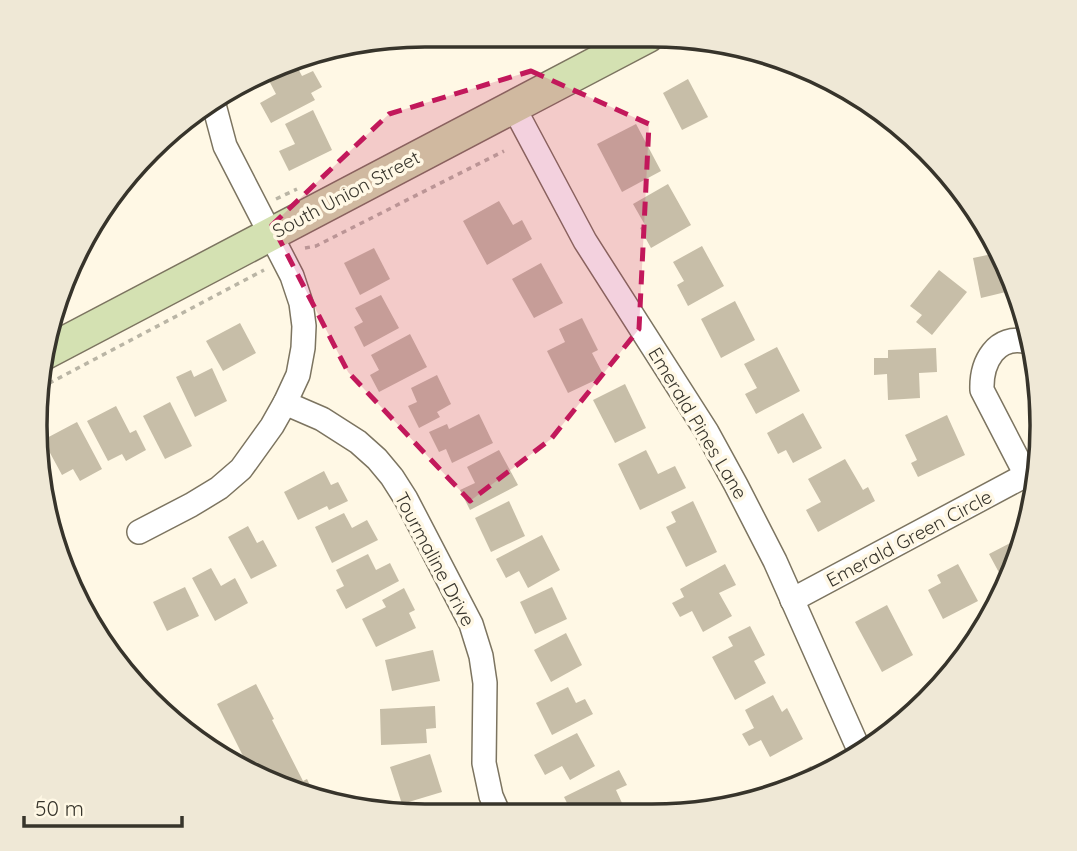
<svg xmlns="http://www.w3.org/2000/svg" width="1077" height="851" viewBox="0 0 1077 851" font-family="Quicksand,sans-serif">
  <rect width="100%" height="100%" fill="#fff8e5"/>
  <g fill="#c7bea8">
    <polygon points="294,61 302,76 313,71 322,87 311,93 315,100 271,123 260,103 276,94 266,75"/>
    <polygon points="688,79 708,117 682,130 663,93"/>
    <polygon points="313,110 332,150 289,171 279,151 295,144 285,124"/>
    <polygon points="636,124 661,171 622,192 597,144"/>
    <polygon points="668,184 691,225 651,248 640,228 645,225 633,204"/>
    <polygon points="499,201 513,225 522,220 532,239 487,265 463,221"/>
    <polygon points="702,246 724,286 688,306 677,285 684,281 673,262"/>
    <polygon points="374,248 390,279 360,295 344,263"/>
    <polygon points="997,253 1010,291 981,298 973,258"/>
    <polygon points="541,263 563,303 534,318 512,279"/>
    <polygon points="939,270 967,292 932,335 916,322 922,315 910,306"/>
    <polygon points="381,295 399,328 364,347 354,327 363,322 355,308"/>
    <polygon points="735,301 755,340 721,358 701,319"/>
    <polygon points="582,318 598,350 592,353 604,376 568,393 547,351 565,342 559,329"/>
    <polygon points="240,323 256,353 223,371 206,341"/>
    <polygon points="410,334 427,367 379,392 370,375 379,370 371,355"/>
    <polygon points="777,347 800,391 756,414 745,394 757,388 744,364"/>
    <polygon points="936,348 937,372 919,373 920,398 888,400 887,374 874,375 874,358 888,358 888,350"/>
    <polygon points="212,368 227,401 195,417 176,377 191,370 194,377"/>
    <polygon points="437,375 451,404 437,412 440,417 419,428 408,406 417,402 411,388"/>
    <polygon points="625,384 646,428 615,443 593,400"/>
    <polygon points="170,402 192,446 165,459 143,416"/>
    <polygon points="116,406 130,433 136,430 146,450 126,461 122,454 108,461 87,421"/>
    <polygon points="803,413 822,448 793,463 786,450 778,454 767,433"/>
    <polygon points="479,414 493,443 452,463 446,449 439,452 429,432 447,424 449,429"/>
    <polygon points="947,415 965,455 918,477 911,463 917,460 905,435"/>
    <polygon points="77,422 102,469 80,481 73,469 62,475 43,440"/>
    <polygon points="499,450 518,485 470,510 460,490 475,483 467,467"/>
    <polygon points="646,450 658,474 675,466 686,488 640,510 618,464"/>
    <polygon points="845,459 863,490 868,487 875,501 818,532 806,510 821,502 808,479"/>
    <polygon points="324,471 331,485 338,482 348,501 329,510 327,506 298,520 284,492"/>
    <polygon points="509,501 525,536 491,552 475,518"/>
    <polygon points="693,501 717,552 686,567 666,527 676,522 671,512"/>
    <polygon points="344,513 352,528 367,520 378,540 332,563 315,527"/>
    <polygon points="248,526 257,543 263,540 277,566 251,579 228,537"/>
    <polygon points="1028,528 1003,580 989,554 1018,539 1016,534"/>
    <polygon points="542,535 560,570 528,588 519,571 506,578 496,559"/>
    <polygon points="368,554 376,570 390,563 399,581 346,609 336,590 344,586 336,570"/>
    <polygon points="725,564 736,585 719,593 732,616 703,632 692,611 680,617 672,603 684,597 680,589"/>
    <polygon points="958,564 978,601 943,619 928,590 941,583 937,575"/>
    <polygon points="211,568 221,586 235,578 248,603 215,621 192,578"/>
    <polygon points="185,587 199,616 167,631 153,602"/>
    <polygon points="552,587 567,619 535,634 520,602"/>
    <polygon points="404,588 415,610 409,613 416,628 376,647 362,619 386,607 382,600"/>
    <polygon points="887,605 913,655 882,672 855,622"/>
    <polygon points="750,626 765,655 754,661 766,683 735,700 712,657 733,646 728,637"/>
    <polygon points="566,633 582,665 551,682 534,650"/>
    <polygon points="433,650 440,681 392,691 385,660"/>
    <polygon points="256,684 274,719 272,720 303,781 307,779 314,794 248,766 217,704"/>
    <polygon points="568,687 576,703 585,699 593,714 552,735 536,703"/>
    <polygon points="773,695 782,712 787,708 803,739 770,757 761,740 749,746 742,734 754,728 745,710"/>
    <polygon points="435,706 436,728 426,729 427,743 381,745 380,709"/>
    <polygon points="577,733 595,766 570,780 562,766 545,775 534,755"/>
    <polygon points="430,754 442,792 402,804 390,767"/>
    <polygon points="811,766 817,777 785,791 781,783"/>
    <polygon points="619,770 627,785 616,790 622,803 600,814 572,813 564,797"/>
  </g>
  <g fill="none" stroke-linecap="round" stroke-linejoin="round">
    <defs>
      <g id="street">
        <polyline points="513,106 585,241 707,432 736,485 775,561 860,752"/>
        <path d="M1028,342c-32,-9 -47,21 -46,48l44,85 6,-3"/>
        <polyline points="285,403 322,419 358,442 377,459 392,477 406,499 471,624 481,656 485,683 484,763 491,796 498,812"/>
        <polyline points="139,532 191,505 219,488 241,469 272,426 285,403 298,375 303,348 304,326 301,303 292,276 225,146 213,101"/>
        <polyline points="792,600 1026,475"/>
      </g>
      <polyline id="secondary" points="45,353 648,36"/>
    </defs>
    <use href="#street" stroke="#7c7460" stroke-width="26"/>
    <use href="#secondary" stroke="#7c7460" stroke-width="35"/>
    <g stroke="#bab5a5" stroke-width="3.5" stroke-dasharray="5 5" stroke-linecap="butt">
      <polyline points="576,42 585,36"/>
      <polyline points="276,199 297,189"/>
      <polyline points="305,248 316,246 504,151"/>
      <polyline points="40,388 264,270"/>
    </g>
    <use href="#street" stroke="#fff" stroke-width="23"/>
    <use href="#secondary" stroke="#d4e1b2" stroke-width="32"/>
  </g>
  <path fill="#c2185b" fill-opacity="0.2" stroke="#c2185b" stroke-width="5" stroke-dasharray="14 9" stroke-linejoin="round" d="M531,71l118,53 -10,205 -88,110 -81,62 -122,-129 -76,-147 117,-111z"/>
  <g text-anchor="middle" stroke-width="7" stroke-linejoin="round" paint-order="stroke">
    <g font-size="19" fill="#37342b" stroke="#fff8e5">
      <text transform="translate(346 194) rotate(-28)" y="7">South Union Street</text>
      <text transform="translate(698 423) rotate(59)" y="7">Emerald Pines Lane</text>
      <text transform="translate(909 538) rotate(-28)" y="7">Emerald Green Circle</text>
      <text transform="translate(435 559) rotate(62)" y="7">Tourmaline Drive</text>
    </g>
  </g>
  <path d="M0 0H1077V851H0ZM425 47H652A378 378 0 0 1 1030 425V426A378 378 0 0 1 652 804H425A378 378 0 0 1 47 426V425A378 378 0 0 1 425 47Z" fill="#efe8d6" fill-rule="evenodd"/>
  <path fill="none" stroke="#37342b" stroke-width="3.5" d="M425 47H652A378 378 0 0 1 1030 425V426A378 378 0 0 1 652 804H425A378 378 0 0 1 47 426V425A378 378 0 0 1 425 47Z"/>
  <path d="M24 816v10h158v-10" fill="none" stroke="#37342b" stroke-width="3.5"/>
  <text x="35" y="816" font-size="21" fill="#37342b" stroke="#fff8e5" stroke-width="5" paint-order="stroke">50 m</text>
</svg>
